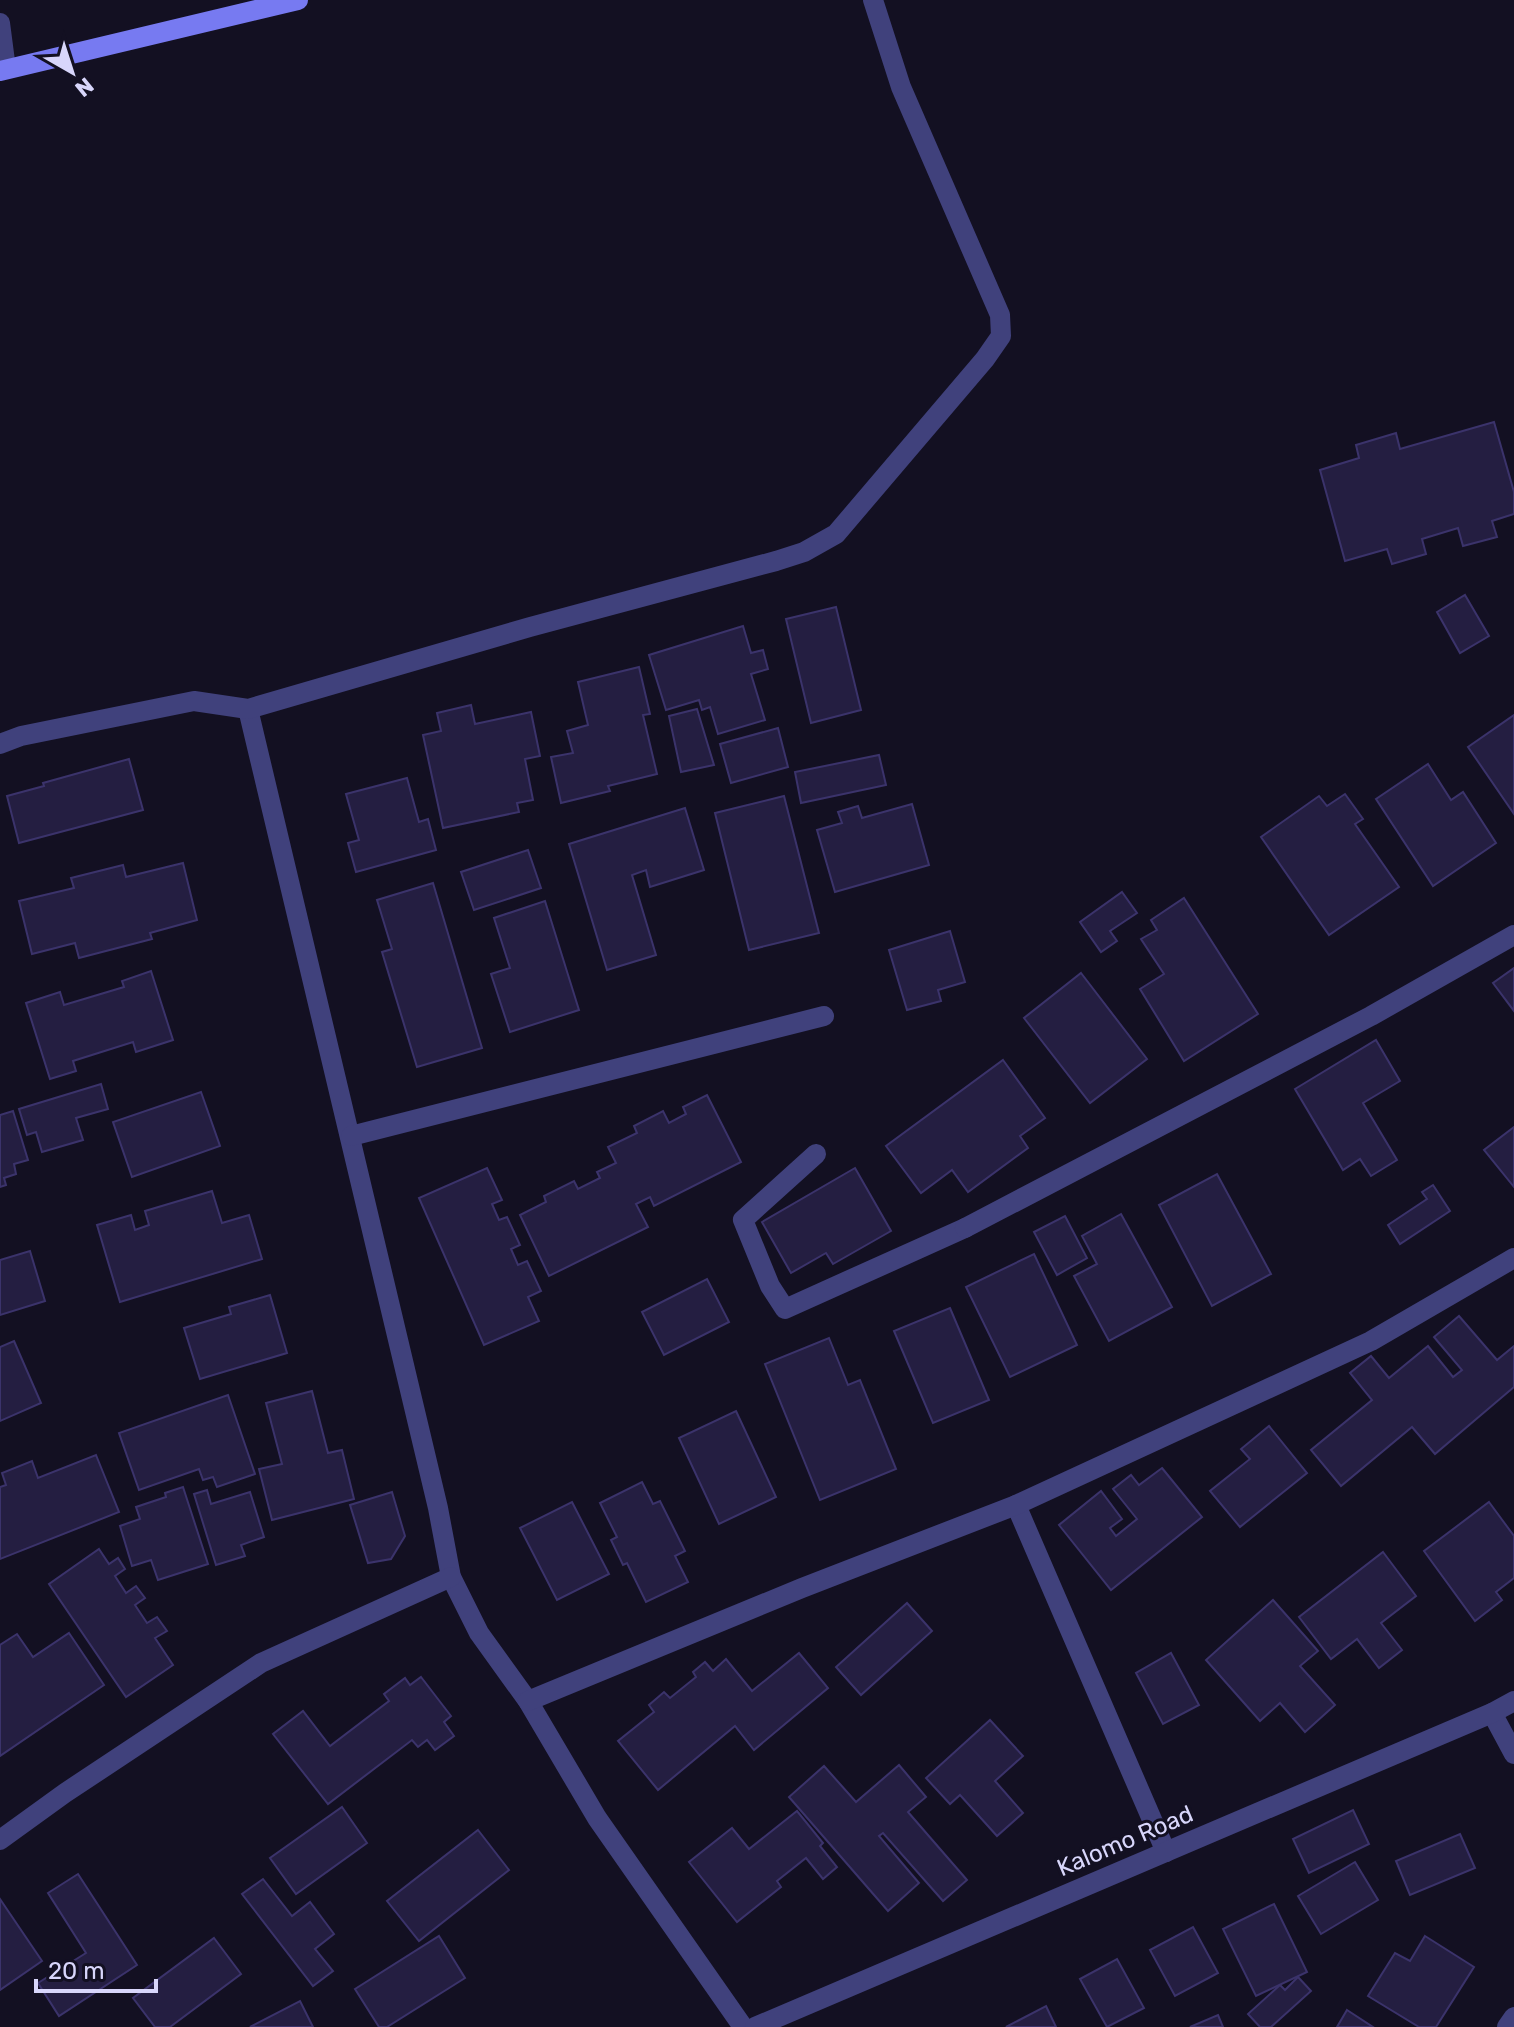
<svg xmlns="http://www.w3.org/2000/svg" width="1514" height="2027" viewBox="0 0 1514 2027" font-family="Rubik,sans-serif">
  <rect width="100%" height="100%" fill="#131022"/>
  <g fill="#241e41" stroke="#3b336b" stroke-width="2">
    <polygon points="1494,422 1514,492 1514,514 1492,521 1497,537 1463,546 1458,528 1422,539 1426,554 1392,564 1387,549 1345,561 1320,470 1359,458 1356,445 1396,433 1400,449"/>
    <polygon points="1465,595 1489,636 1460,653 1437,612"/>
    <polygon points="836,607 861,710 811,723 786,619"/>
    <polygon points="743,626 751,653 763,650 768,669 751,674 765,720 718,734 710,707 702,710 699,700 666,710 649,655"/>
    <polygon points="639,667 650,714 643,715 657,774 608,786 610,791 561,803 551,757 573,753 567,731 588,725 578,682"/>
    <polygon points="471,705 475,724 531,712 540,756 525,759 533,800 517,803 519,812 443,828 423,735 441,731 437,713"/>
    <polygon points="697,709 714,765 681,772 669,716"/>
    <polygon points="1514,715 1514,814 1468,747"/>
    <polygon points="778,728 788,767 731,783 720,744"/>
    <polygon points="879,755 886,785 801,803 795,772"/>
    <polygon points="129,759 143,810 19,843 7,796 44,786 43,783"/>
    <polygon points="1428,764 1451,800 1463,792 1496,843 1433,886 1376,799"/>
    <polygon points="407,778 419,822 428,819 436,850 356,872 348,843 359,840 346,794"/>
    <polygon points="1345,794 1363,819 1355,824 1399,887 1329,935 1261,837 1319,796 1327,806"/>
    <polygon points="784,796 819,933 749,950 715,813"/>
    <polygon points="912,804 929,865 835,892 817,830 842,823 838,812 858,806 862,818"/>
    <polygon points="685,808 704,870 650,887 646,870 632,875 656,955 607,970 569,844"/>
    <polygon points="528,850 541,888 474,910 461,872"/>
    <polygon points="183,863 197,920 150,933 152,939 79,958 75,943 32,954 19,901 74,888 71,878 123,865 126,877"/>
    <polygon points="433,883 482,1048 417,1067 382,952 392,949 377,900"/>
    <polygon points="1122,892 1137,913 1110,931 1117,941 1101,952 1080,922"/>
    <polygon points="1184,898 1258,1014 1184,1061 1140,989 1164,974 1141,939 1157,930 1151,920"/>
    <polygon points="545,901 579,1010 510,1032 491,974 510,968 494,918"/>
    <polygon points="950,931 965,982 938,990 941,1001 907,1010 889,950"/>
    <polygon points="1514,968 1514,1011 1493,983"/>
    <polygon points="151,971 173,1040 136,1052 133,1042 73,1061 76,1071 50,1079 26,1003 60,992 64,1005 124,987 122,981"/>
    <polygon points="1081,973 1147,1059 1090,1103 1024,1018"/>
    <polygon points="1376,1040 1400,1081 1363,1103 1397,1160 1371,1176 1360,1159 1343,1170 1295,1089"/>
    <polygon points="1003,1060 1045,1118 1020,1136 1028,1148 968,1192 952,1170 921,1193 886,1146"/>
    <polygon points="101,1084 108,1109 76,1118 83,1140 42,1152 36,1132 27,1135 19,1109"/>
    <polygon points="201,1092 220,1146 132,1177 113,1122"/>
    <polygon points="707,1095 741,1162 654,1206 650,1197 636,1204 648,1227 549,1276 520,1215 546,1202 544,1196 574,1181 578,1189 600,1178 597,1172 616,1163 608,1147 637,1133 634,1126 663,1111 669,1123 686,1114 683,1107"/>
    <polygon points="13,1111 28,1160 14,1164 16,1174 4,1178 6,1185 0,1187 0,1115"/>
    <polygon points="1514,1127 1514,1187 1484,1150"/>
    <polygon points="487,1168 502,1200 492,1204 499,1220 507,1217 520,1245 511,1249 518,1265 527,1261 541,1291 528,1297 539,1321 484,1345 419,1198"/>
    <polygon points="855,1168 891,1231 833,1264 826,1253 791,1273 762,1222"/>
    <polygon points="1217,1174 1271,1274 1212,1306 1159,1205"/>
    <polygon points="1433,1185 1450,1211 1400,1244 1388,1225 1427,1199 1422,1192"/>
    <polygon points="212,1191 222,1223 249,1215 262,1259 120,1302 97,1225 131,1215 135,1230 149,1225 145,1211"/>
    <polygon points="1121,1214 1172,1307 1109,1341 1074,1276 1097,1264 1082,1236"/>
    <polygon points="1065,1216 1087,1258 1057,1275 1034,1232"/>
    <polygon points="30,1251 45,1301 0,1315 0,1260"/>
    <polygon points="1034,1254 1077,1345 1010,1377 966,1287"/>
    <polygon points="707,1279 729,1322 664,1355 642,1312"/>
    <polygon points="270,1295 287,1353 200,1379 184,1328 231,1314 229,1307"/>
    <polygon points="950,1308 989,1400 933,1423 894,1331"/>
    <polygon points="1459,1316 1497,1360 1514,1346 1514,1387 1435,1454 1412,1427 1341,1486 1311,1450 1372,1400 1350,1373 1371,1356 1389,1378 1428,1346 1453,1377 1462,1370 1434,1337"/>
    <polygon points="829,1338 848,1385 860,1380 896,1469 820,1500 765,1364"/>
    <polygon points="14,1341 41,1403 0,1421 0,1347"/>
    <polygon points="312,1391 328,1453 342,1450 354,1499 272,1520 259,1469 282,1464 266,1403"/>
    <polygon points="228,1395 255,1474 217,1487 213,1477 203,1480 199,1469 139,1490 119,1433"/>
    <polygon points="736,1411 776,1497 719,1524 679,1438"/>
    <polygon points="1269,1426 1307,1473 1240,1527 1210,1491 1250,1459 1241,1449"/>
    <polygon points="96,1455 119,1512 0,1559 0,1487 6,1485 2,1473 32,1461 38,1478"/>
    <polygon points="1162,1468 1202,1517 1111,1590 1059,1525 1101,1491 1122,1519 1110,1528 1116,1536 1137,1519 1113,1489 1131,1475 1139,1485"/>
    <polygon points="642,1482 653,1504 660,1501 685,1551 675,1556 688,1582 646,1602 627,1563 623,1565 611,1540 617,1537 600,1503"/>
    <polygon points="183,1487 208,1564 158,1580 151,1560 132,1566 120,1526 140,1519 136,1507 166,1497 165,1493"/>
    <polygon points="207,1490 211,1504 250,1492 264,1537 241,1545 245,1556 216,1565 194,1494"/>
    <polygon points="392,1492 405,1536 391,1559 368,1563 350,1505"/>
    <polygon points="572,1502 609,1574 557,1600 520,1528"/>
    <polygon points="1489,1502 1514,1536 1514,1578 1496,1592 1502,1600 1475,1621 1424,1551"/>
    <polygon points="99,1549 109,1564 118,1558 125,1569 115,1576 126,1593 136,1586 145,1598 135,1605 147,1623 157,1617 167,1631 155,1638 173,1665 126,1697 49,1584"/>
    <polygon points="1383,1552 1416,1596 1381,1623 1402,1650 1379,1668 1357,1639 1331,1659 1299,1617"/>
    <polygon points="1273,1600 1318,1651 1300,1666 1335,1705 1305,1732 1280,1703 1260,1721 1206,1660"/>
    <polygon points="907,1603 932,1631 861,1695 836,1667"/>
    <polygon points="69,1633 104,1685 0,1756 0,1645 17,1634 33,1657"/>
    <polygon points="799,1653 828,1688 754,1750 735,1726 658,1790 618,1741 654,1712 649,1705 664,1692 670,1698 696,1677 693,1672 705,1662 713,1671 726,1659 752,1691"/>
    <polygon points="1171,1653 1199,1705 1163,1724 1136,1673"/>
    <polygon points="421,1677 451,1716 444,1722 454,1736 435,1750 427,1740 418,1747 412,1740 328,1804 273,1734 303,1711 330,1746 389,1701 384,1694 405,1678 410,1685"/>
    <polygon points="990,1720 1023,1756 995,1781 1023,1813 997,1836 960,1795 950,1804 926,1778"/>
    <polygon points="899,1765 926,1797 908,1812 967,1880 943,1901 883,1833 879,1836 919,1883 888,1911 789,1797 824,1766 856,1802"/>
    <polygon points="342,1807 367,1843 296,1894 270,1858"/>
    <polygon points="1353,1810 1369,1844 1309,1873 1293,1839"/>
    <polygon points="797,1811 823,1843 820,1846 837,1867 823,1879 806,1858 777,1881 781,1887 737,1922 689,1862 732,1828 749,1849"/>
    <polygon points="478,1830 509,1870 419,1941 387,1901"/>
    <polygon points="1460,1834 1475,1868 1410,1895 1396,1861"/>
    <polygon points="1355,1862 1378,1900 1321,1934 1298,1896"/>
    <polygon points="78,1874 137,1965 59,2016 38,1983 86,1953 48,1893"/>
    <polygon points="263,1879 292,1916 310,1902 334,1934 315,1949 333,1971 313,1986 242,1894"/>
    <polygon points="0,1899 42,1961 0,1990"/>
    <polygon points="1274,1904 1307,1972 1256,1996 1223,1929"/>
    <polygon points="1193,1927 1218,1973 1175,1996 1150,1950"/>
    <polygon points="439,1936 465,1978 387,2027 379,2027 355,1989"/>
    <polygon points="1425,1936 1474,1967 1436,2027 1419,2027 1368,1996 1395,1953 1410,1961"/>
    <polygon points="214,1938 241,1974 170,2027 155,2027 133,1998"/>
    <polygon points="1117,1959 1144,2008 1107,2027 1080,1979"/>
    <polygon points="1298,1977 1311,1991 1271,2027 1260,2027 1248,2014 1280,1985 1285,1990"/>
    <polygon points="300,2001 313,2027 250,2027"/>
    <polygon points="1046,2006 1056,2027 1006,2027"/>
    <polygon points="1347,2010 1373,2027 1337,2027"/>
    <polygon points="1218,2015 1223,2027 1190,2027"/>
  </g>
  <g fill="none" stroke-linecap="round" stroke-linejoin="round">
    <polyline stroke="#40417c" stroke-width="20" points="816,1154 743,1220 770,1286 785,1309 965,1228"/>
    <g stroke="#40417c" stroke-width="20">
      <polyline points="0,23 6,69"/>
      <polyline points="248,709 438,1508 451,1577 479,1633 528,1701 597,1818 743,2027"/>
      <polyline points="0,744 21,736 194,701 248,709 530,627 776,561 804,552 836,534 985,359 1001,336 1000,315 901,87 873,0"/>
      <polyline points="351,1136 824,1016"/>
      <polyline points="965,1228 1371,1016 1514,935"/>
      <polyline points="1016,1505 1166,1852"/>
      <polyline points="528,1701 802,1588 1016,1505 1371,1341 1514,1258"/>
      <polyline points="1492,1713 1514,1754"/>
      <polyline points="0,1840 65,1793 261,1663 451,1577"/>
      <polyline points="755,2027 1492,1713 1514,1701"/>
      <polyline points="1507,2027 1514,2017"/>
    </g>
    <polyline stroke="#777af1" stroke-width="20" points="0,71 298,0"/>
  </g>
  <g text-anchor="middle" stroke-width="6" stroke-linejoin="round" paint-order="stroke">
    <g font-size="24" fill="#d8d6fb" stroke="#131022">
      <text transform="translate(1125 1841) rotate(-23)" y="8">Kalomo Road</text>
    </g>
  </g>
  <g transform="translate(72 72) rotate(141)" stroke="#131022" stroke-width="6" paint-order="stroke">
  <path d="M0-6L14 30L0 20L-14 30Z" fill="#d8d6fb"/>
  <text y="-12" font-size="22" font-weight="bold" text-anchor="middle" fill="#d8d6fb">N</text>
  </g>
  <path d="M36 1979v12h120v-12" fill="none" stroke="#d8d6fb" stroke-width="4"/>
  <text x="48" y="1979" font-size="24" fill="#d8d6fb" stroke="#131022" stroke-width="6" paint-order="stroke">20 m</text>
</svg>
